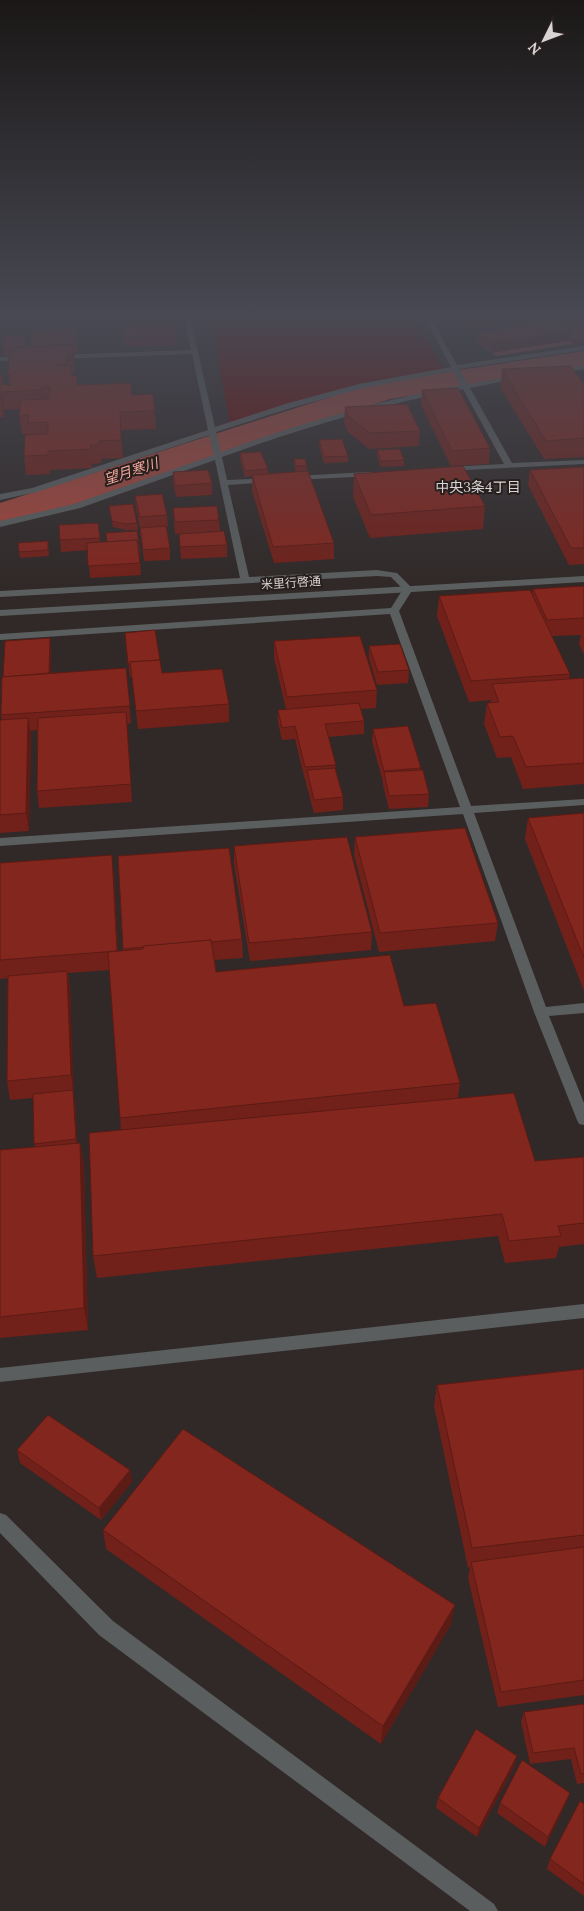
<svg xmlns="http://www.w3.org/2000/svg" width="584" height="1911" viewBox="0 0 584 1911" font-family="Lora,'Noto Sans JP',serif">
  <rect width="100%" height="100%" fill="#302928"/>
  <g fill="#6a0a07">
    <polygon points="210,317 415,317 444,370 344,390 230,423"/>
    <polygon points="538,317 584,317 584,324 546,327"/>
  </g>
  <polygon fill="#a6463b" points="558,333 573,344 497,356 482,345"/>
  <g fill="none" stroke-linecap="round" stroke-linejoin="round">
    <polygon fill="#a6463b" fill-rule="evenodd" points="584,351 584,369 390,399 27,520 0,525 0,503 374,383"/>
    <g fill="#5a5e5e" fill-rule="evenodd">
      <path d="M184,317h6l25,110 70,-23 74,-20 92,-17 -27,-50h6l27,48 127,-19v4l-125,19 9,15 48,-8 4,2 -50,10 42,75 72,-3v4l-138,7v-4h3l55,-3 -41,-75c-83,16 -162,39 -241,68l5,23 43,-2 4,2 -4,2 -42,3 21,92 128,-7 20,3 16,16 -14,22 72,195 113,-7v6l-110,8 72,194 38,-4v10l-35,3 35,87v22l-5,-1 -2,-4 -43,-108 -71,-198 -463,32v-8l460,-31 -70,-193 -390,26v-6l391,-26 12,-19 -12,-12 -14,-1 -377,21v-6l240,-13 -25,-118 -135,48 -80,19v-6l74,-17 140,-49 -5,-20 -172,57 -37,8v-6l32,-6 176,-58 -16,-76 -135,5 -4,-2 4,-2 134,-5zM453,371l8,14c-82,16 -162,38 -240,67l-5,-20 75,-24 72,-20z"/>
      <polygon points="28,356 29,358 25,360 0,361 0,357"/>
      <polygon points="584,365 584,369 558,373 554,371"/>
      <polygon points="369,472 372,472 372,476 294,480 290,478 294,476"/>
      <polygon points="584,1304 584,1318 0,1382 0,1368"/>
      <polygon points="0,1513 6,1515 113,1621 494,1904 498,1911 470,1911 99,1635 0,1533"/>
    </g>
    <polygon fill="#5a5e5e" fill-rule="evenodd" points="584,576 584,582 0,616 0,610"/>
  </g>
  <g fill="#71211a">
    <polygon points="8,317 35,317 35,319 8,320"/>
    <polygon points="44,317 138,317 44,320"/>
    <polygon points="462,317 511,317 501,318 501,325 468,327"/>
    <polygon points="123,326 177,335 177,345 125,347"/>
    <polygon points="564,327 584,330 584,342 573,344 568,340 491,353 477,342 478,332"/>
    <polygon points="76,328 78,354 74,354 74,372 72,373 72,376 78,385 132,395 153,394 156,429 121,430 123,458 101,459 101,463 92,464 92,468 50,470 50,474 26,475 24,456 30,434 22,434 19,416 20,409 4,410 4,417 0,417 0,374 2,374 4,385 9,385 8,375 10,356 3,357 3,351 25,341 25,347 31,347 30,330"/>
    <polygon points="502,369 584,384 584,457 544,459 500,387"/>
    <polygon points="422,390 490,448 489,464 451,466 421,405"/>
    <polygon points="345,407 420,431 419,446 369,449 347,431 344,422"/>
    <polygon points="319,440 348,456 348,462 324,463 319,446"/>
    <polygon points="377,450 404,460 404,466 381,467 377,456"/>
    <polygon points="240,453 268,469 268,474 334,543 334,559 274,563 252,491 252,476 245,477 240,459"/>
    <polygon points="294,459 307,466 307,472 296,472 294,465"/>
    <polygon points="584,467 584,564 569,565 528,485 530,470"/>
    <polygon points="173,472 212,483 212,495 176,497 173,483"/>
    <polygon points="354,474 485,506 483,529 370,538 353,497"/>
    <polygon points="135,496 167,515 168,527 166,527 170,548 170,560 144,561 140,528 136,507"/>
    <polygon points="109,506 137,523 138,530 126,530 113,527"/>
    <polygon points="173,508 219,520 220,531 175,534"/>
    <polygon points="98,523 100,542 139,543 141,575 90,578 88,550 61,552 59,525"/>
    <polygon points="179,534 227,545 227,557 181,559"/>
    <polygon points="48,541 49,556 20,558 19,552"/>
    <polygon points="584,586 584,654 579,644 581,635 552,636 570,674 569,679 584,678 584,784 523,789 511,757 497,758 484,724 487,703 490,703 491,700 469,702 437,616 439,596 532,594 533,589"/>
    <polygon points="125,633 160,660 162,673 229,704 229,722 138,729 132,677 130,677"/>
    <polygon points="50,638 51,650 51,673 126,668 131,723 127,724 132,802 39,808 37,791 37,730 30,731 31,735 29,831 0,833 0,720 2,720 1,715 3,677"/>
    <polygon points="274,641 377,690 376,708 361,709 364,721 364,734 328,737 336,765 335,769 343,797 343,810 314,813 306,783 306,780 305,780 295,739 282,740 278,722 278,710 286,709 274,658"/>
    <polygon points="369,646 409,670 408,683 377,685 369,658"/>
    <polygon points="373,729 421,768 421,770 429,794 428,807 389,809 383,785 383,782 372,741"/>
    <polygon points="584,813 584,991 525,839 528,818"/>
    <polygon points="355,837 498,923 495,941 379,952 354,855"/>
    <polygon points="234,846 372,932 371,950 250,961 234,864"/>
    <polygon points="118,856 242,939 243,958 215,960 216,972 404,1006 460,1083 458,1098 535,1161 584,1157 584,1244 559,1247 556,1258 505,1263 498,1236 97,1278 93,1256 121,1130 109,970 68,973 70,989 73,1094 75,1103 77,1143 80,1143 84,1165 88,1330 0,1338 0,1150 35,1147 33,1098 10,1100 7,1081 8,978 0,979 0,863 114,873 118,951 123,951"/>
    <polygon points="584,1369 584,1695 498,1707 468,1578 470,1567 468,1568 434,1406 437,1385"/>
    <polygon points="17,1450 130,1470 132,1482 101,1520 20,1463"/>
    <polygon points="103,1530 451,1624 381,1744 106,1549"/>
    <polygon points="584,1704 584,1783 577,1784 571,1759 530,1764 521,1722 524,1712"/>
    <polygon points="514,1767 477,1837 436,1808 438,1798"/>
    <polygon points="500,1803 566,1803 545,1847 497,1813"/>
    <polygon points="584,1804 584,1896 547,1869 550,1859"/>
  </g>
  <g fill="#5c1b15">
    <polygon points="0,317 3,317 1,334 0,327"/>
    <polygon points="569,331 568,341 491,353 492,343"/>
    <polygon points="584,337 584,342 573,344 574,339"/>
    <polygon points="73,345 75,362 74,372 73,355"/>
    <polygon points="2,392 4,410 4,417 1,399"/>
    <polygon points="50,638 51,650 51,689 49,677"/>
    <polygon points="126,712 128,729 132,802 131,784"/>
    <polygon points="28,718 31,735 29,831 26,813"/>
    <polygon points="112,855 114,873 119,969 117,951"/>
    <polygon points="67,971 70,989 74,1094 71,1075"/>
    <polygon points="73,1090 75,1103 78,1153 76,1139"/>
    <polygon points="80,1143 84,1165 88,1330 84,1308"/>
    <polygon points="130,1470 132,1482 101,1520 99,1508"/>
    <polygon points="455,1605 451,1624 381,1744 383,1726"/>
    <polygon points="517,1756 514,1767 477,1837 479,1828"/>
    <polygon points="570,1793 566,1803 545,1847 548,1837"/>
  </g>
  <g fill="#83261e" stroke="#5c1b15">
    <polygon points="554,320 569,331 492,343 478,332"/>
    <polygon points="175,324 177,335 124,337 123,326"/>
    <polygon points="577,325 584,330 584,337 574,339 569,335 569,331 564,327"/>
    <polygon points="76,328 77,344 31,346 30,330"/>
    <polygon points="3,336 25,336 24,347 10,348 10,351 3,351"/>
    <polygon points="73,345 73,355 67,355 67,364 56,364 56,366 71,366 71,376 77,376 77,385 131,383 132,395 153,394 155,411 120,412 121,440 99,441 99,445 90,445 90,449 48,451 48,455 24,456 25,435 48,434 48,422 28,423 29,415 19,416 21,400 50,399 50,386 42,387 42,390 2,392 1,399 0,399 0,374 2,374 2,384 10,386 11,375 8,375 10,348"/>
    <polygon points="571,366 584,384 584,438 546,441 502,369"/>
    <polygon points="458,388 490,448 452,451 422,390"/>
    <polygon points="407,404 420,431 370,433 348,416 345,407"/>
    <polygon points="342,439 348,456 324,457 319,440"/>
    <polygon points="400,449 404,460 381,461 377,450"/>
    <polygon points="261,452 268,469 245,471 240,453"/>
    <polygon points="294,459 305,459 307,466 296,466"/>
    <polygon points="463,466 485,506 371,515 354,474"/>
    <polygon points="584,467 584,548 571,548 530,470"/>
    <polygon points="208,470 212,483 175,486 173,472"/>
    <polygon points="308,471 334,543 273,547 252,475"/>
    <polygon points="162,494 167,515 140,517 135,496"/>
    <polygon points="133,504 137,523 125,524 112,521 109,506"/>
    <polygon points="217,506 219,520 175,522 173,508"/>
    <polygon points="98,523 100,538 60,540 59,525"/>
    <polygon points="166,526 170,548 143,550 140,528"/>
    <polygon points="137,531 139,543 138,544 137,540 107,542 106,533"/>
    <polygon points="224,531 227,545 180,547 179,534"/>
    <polygon points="137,540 140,563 88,566 87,543"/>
    <polygon points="48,541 48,550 19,552 18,543"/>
    <polygon points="584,586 584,618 547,620 533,589"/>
    <polygon points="530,590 570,674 471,681 439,596"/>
    <polygon points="155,630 160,660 130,662 131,664 128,664 125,633"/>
    <polygon points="360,636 377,690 287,697 274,641"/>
    <polygon points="50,638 49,673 3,677 5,641"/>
    <polygon points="400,644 409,670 378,672 369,646"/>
    <polygon points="160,660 162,673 222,669 229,704 136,711 130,662"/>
    <polygon points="126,668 130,706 1,715 2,677"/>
    <polygon points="584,678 584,763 526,767 513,736 500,737 487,703 499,702 492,684"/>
    <polygon points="359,703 364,721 325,724 336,765 305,767 295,726 282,728 278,710"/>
    <polygon points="126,712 131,784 37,791 38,718"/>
    <polygon points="28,718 26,813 0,815 0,720"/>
    <polygon points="408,726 421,768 384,771 373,729"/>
    <polygon points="335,768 343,797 314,800 307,770"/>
    <polygon points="423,770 429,794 389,796 384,772"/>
    <polygon points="584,813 584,958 528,818"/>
    <polygon points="465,828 498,923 380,933 355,837"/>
    <polygon points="347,837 372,932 249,943 234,846"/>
    <polygon points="229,848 242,939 212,942 211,940 123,949 118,856"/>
    <polygon points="112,855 117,951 0,960 0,863"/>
    <polygon points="211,940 216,972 390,955 404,1006 436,1003 460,1083 120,1118 108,952 143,949 143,946"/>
    <polygon points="67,971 71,1075 7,1081 8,976"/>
    <polygon points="73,1090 76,1139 34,1144 33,1094"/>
    <polygon points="514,1093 535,1161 584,1157 584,1223 558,1226 561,1236 509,1241 502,1214 93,1256 89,1133"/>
    <polygon points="80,1143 84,1308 0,1317 0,1150"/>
    <polygon points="584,1369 584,1535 472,1548 437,1385"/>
    <polygon points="48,1415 130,1470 99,1508 17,1450"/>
    <polygon points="183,1429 455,1605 383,1726 103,1530"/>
    <polygon points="584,1547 584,1680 501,1692 471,1562"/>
    <polygon points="584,1704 584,1774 581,1774 574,1748 533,1753 524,1712"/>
    <polygon points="476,1729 517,1756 479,1828 438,1798"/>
    <polygon points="522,1760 570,1793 548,1837 500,1803"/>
    <polygon points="580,1801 584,1804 584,1884 550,1859"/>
  </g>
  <linearGradient id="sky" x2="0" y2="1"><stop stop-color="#1a1716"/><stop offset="0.54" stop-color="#484953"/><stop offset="1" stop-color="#484953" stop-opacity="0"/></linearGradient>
  <rect width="584" height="585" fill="url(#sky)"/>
  <g text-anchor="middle" stroke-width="4" stroke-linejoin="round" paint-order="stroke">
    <g font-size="12" fill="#d9d4d3" stroke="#261f1e">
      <text transform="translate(291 583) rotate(-4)" y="4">米里行啓通</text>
    </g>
    <g font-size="14" font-style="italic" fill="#f6a89c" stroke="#261f1e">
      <text transform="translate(131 471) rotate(-18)" y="5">望月寒川</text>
    </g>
    <g font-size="14" fill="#d9d4d3" stroke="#261f1e">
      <text x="478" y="492">中央3条4丁目</text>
    </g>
  </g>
  <g transform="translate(544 40) rotate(228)" stroke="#261f1e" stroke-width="4" paint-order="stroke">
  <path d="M0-4L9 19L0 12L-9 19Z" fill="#d9d4d3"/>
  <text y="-8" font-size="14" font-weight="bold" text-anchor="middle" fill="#d9d4d3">N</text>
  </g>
</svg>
